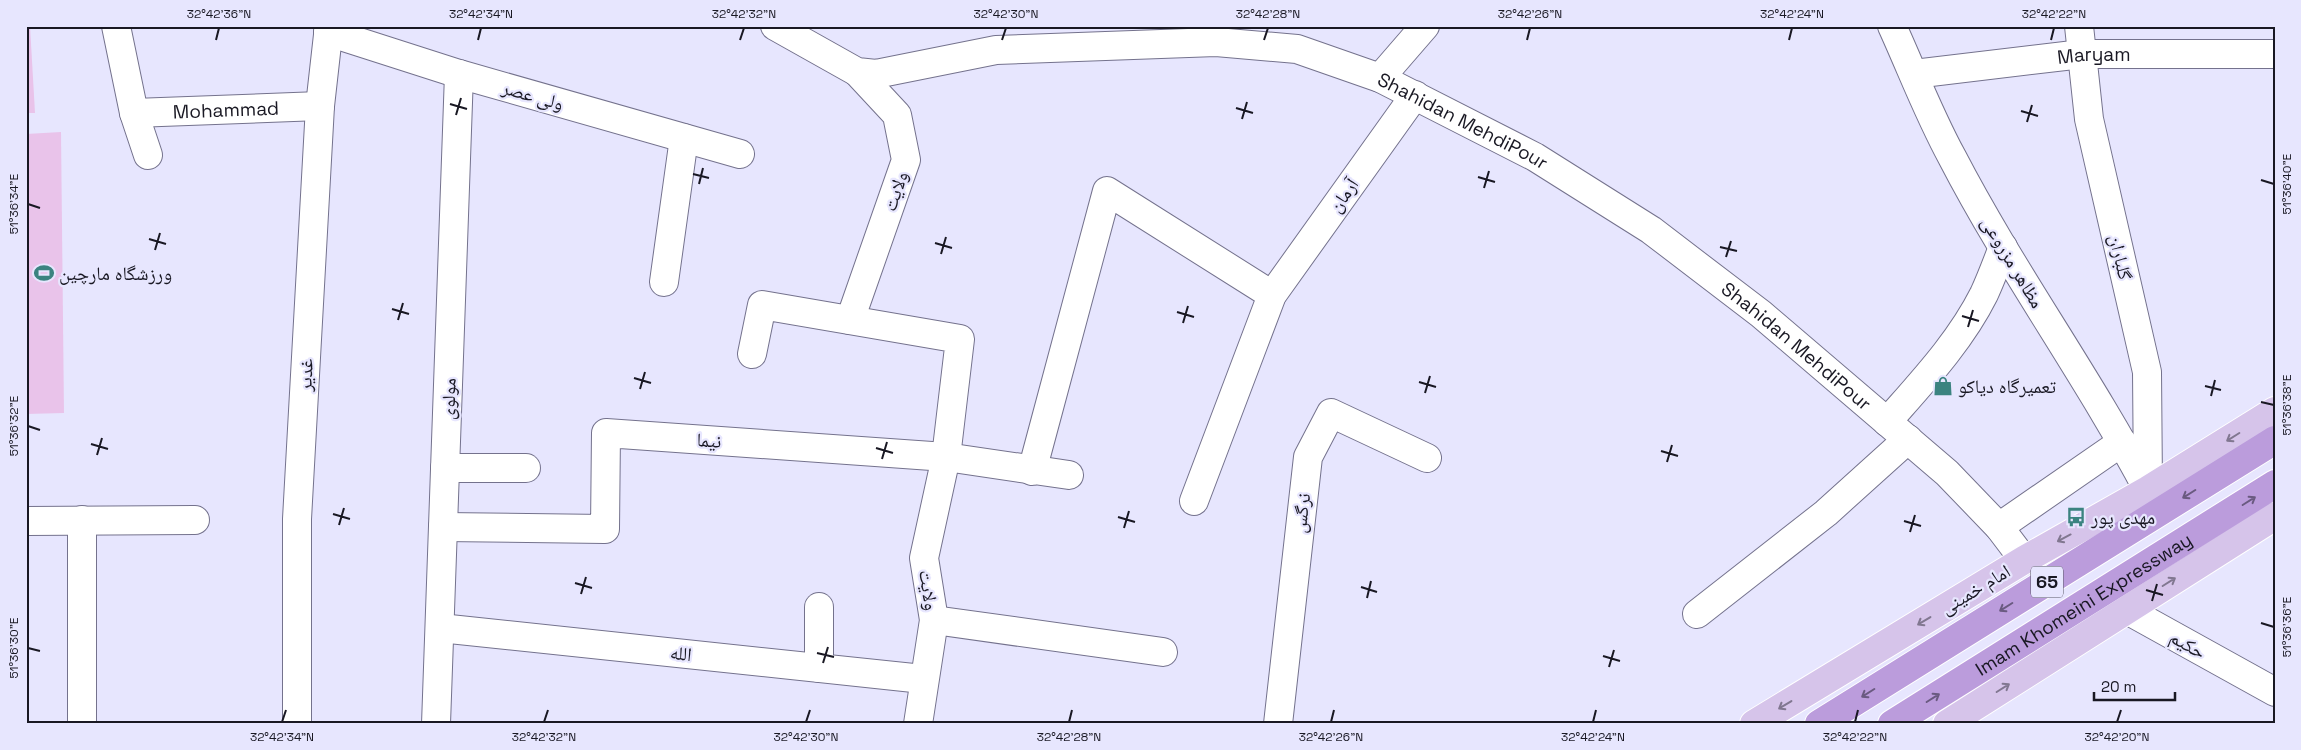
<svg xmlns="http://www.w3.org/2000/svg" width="2301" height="750" viewBox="0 0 2301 750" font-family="'Space Grotesk','Noto Naskh Arabic',sans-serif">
  <rect width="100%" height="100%" fill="#e7e6fe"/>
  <g fill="#e9c3ea">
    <polygon points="26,26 30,26 35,113 26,113"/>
    <polygon points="61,132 64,413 26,414 26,134"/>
  </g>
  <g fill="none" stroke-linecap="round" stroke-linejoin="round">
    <defs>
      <g id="minor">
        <polyline points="116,26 134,113 148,155"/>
        <path id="s1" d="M775,26l82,46 19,2 120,-24 220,-8 81,7 83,29 155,79 116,73 110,84 186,159 52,54 25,33"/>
        <path d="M1892,26c20,44 37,89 60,131 59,114 136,219 196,333"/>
        <polyline points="2079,26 2089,119 2147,372 2148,486"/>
        <polyline points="328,32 459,74 740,154"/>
        <path id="s2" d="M1914,74l168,-20h193"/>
        <polyline points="1380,78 1425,26"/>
        <path id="s3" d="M134,113l186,-7"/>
        <polyline points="664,282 684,138"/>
        <polyline points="850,320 906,160 897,115 857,72"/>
        <polyline points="752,354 762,305 960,339 946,457 924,558 934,620 918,724"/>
        <path d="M1887,422c35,-40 73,-80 97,-128 7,-15 13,-31 19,-47"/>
        <polyline points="445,468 526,468"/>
        <polyline points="1032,471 1107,191 1272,295"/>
        <polyline points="1194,501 1272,295 1415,95"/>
        <polyline points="82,520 82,724"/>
        <polyline points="26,521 195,520"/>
        <polyline points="443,527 605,529 606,433 946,457 1069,475"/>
        <polyline points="1999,527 2122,442"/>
        <polyline points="2127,610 2275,692"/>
        <polyline points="1697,614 1826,513 1908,439"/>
        <polyline points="934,620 1163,652"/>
        <polyline points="440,628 923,679"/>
        <polyline points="819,668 819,607"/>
        <polyline points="297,724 297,519 320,106 329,26"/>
        <polyline points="436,724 459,74"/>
        <polyline points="1278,724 1308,457 1331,413 1427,458"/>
      </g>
      <g id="major">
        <polyline points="1754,724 2024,560 2148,490 2275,411"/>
        <polyline points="1947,724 2275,516"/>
      </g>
      <g id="highway">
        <polyline points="1819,724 2275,440"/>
        <path id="s4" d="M1892,724l383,-240"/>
      </g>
    </defs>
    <use href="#minor" stroke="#74728d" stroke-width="30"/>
    <use href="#major" stroke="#fff" stroke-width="30"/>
    <use href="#highway" stroke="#fff" stroke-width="30"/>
    <use href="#minor" stroke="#fff" stroke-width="28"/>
    <use href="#major" stroke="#d6c4ea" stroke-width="28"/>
    <use href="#highway" stroke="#bb9cdc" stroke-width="28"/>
  </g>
  <defs><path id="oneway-shaft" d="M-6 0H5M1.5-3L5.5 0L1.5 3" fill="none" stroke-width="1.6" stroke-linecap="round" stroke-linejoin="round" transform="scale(1.25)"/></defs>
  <g stroke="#817790">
    <use href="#oneway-shaft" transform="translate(2233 437) rotate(148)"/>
    <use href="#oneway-shaft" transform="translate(2064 538) rotate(152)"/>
    <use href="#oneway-shaft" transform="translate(2169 582) rotate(-32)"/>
    <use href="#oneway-shaft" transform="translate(1924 621) rotate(149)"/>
    <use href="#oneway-shaft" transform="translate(2003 688) rotate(-32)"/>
    <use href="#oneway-shaft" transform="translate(1785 705) rotate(149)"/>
  </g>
  <g stroke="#6a5a80">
    <use href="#oneway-shaft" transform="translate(2189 494) rotate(148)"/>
    <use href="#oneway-shaft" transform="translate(2249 501) rotate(-32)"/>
    <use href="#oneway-shaft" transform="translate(2006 607) rotate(148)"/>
    <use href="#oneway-shaft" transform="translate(1868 693) rotate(148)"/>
    <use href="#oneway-shaft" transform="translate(1933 698) rotate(-32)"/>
  </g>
  <path fill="none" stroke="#191823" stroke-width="2" d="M216,40l3,-12M478,40l3,-12M740,40l4,-12M1002,40l4,-12M1264,40l4,-12M1527,40l3,-12M1789,40l3,-12M2051,40l3,-12M450,104l17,5M1236,108l17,5M2021,111l17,5M456,115l5,-17M1242,119l5,-17M2027,122l5,-17M693,174l16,4M1478,177l17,5M2261,180l13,4M699,184l4,-16M1484,188l5,-17M28,204l12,4M149,239l17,5M935,243l17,5M1720,247l17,4M155,250l5,-17M941,254l5,-17M1726,257l5,-16M392,309l17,5M1177,312l17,5M1962,316l17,5M398,320l5,-17M1183,323l5,-17M1968,327l5,-17M634,378l17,5M1419,382l17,5M2205,386l16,4M640,389l5,-17M1425,393l5,-17M2211,396l4,-16M2261,402l13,3M28,426l12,4M91,444l17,5M876,448l17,5M1661,451l17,5M97,455l5,-17M882,459l5,-17M1667,462l5,-17M333,514l17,5M1118,517l17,5M1904,521l17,5M339,525l5,-17M1124,528l5,-17M1910,532l5,-17M575,583l17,5M1361,587l16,5M2146,590l17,5M581,594l5,-17M1367,598l4,-17M2152,601l5,-17M2261,623l13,4M28,648l12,3M817,653l17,4M1603,656l17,5M823,663l5,-16M1609,667l5,-17M282,722l4,-12M544,722l4,-12M806,722l4,-12M1069,722l3,-12M1331,722l3,-12M1593,722l3,-12M1855,722l3,-12M2117,722l4,-12"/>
  <defs>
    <symbol id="stadium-bare" viewBox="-9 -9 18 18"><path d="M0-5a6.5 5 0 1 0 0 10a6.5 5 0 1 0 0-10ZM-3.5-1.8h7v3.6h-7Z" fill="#3b8380" stroke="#e7e6fe" stroke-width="2.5" paint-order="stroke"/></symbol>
    <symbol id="shop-bare" viewBox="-9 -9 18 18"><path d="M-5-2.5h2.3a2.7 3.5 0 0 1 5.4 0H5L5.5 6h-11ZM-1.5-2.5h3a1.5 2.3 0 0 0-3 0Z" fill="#3b8380" stroke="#e7e6fe" stroke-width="2.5" paint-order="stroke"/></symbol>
    <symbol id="bus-bare" viewBox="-9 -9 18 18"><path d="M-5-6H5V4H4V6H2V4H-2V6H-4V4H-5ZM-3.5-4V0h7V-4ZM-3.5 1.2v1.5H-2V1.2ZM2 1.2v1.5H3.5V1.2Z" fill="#3b8380" stroke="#e7e6fe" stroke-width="2.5" paint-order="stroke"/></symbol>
  </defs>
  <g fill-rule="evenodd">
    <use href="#stadium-bare" x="30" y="259" width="28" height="28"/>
    <use href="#shop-bare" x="1929" y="372" width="28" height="28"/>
    <use href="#bus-bare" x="2062" y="503" width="28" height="28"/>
  </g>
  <g text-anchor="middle" stroke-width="4.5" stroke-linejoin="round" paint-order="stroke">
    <rect fill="#e7e6fe" stroke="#575665" stroke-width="1" x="2031" y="566.5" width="32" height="31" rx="4"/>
    <g font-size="18" font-weight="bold" fill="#191823">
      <text x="2047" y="588">65</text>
    </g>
    <g font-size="19" fill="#191823" stroke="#e7e6fe">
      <text dy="7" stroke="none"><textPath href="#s2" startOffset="181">Maryam</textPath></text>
      <text transform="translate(533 95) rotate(16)" y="7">ولی عصر</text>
      <text dy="7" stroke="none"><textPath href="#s3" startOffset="92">Mohammad</textPath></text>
      <text dy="7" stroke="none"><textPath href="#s1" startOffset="718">Shahidan MehdiPour</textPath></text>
      <text transform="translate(895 191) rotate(-71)" y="7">ولایت</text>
      <text transform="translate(1343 195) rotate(-55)" y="7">آرمان</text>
      <text transform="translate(2121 257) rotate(77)" y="7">گلباران</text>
      <text transform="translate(2013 262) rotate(59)" y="7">مظاهر مزروعی</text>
      <text dy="7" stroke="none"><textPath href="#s1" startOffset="1122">Shahidan MehdiPour</textPath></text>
      <text transform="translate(305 375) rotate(-87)" y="7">غدیر</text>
      <text transform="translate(448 399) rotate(-88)" y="7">مولوی</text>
      <text transform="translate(709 440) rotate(4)" y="7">نیما</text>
      <text transform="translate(1301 513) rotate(-83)" y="7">نرگس</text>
      <text transform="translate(1975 589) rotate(-31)" y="7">امام خمینی</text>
      <text transform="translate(929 590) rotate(81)" y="7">ولایت</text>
      <text dy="7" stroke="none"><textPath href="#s4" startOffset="226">Imam Khomeini Expressway</textPath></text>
      <text transform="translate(2188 644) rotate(29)" y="7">حکیم</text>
      <text transform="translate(681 653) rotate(6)" y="7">الله</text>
    </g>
    <g font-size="19" fill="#191823" stroke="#e7e6fe" text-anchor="start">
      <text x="59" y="280">ورزشگاه مارچین</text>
      <text x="1958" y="393">تعمیرگاه دیاکو</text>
      <text x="2091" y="524">مهدی پور</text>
    </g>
  </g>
  <rect width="2301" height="750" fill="none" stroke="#e7e6fe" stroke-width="55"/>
  <path d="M2094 692v8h81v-8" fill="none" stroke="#191823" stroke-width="2.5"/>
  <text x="2101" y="692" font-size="15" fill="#191823" stroke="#e7e6fe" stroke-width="4" paint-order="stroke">20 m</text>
  <rect x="28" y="28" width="2246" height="694" fill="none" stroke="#191823" stroke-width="2"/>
  <g font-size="12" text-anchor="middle" fill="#191823">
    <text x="219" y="18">32°42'36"N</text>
    <text x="481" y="18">32°42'34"N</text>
    <text x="744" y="18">32°42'32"N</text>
    <text x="1006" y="18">32°42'30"N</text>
    <text x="1268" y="18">32°42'28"N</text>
    <text x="1530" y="18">32°42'26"N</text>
    <text x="1792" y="18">32°42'24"N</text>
    <text x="2054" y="18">32°42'22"N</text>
    <text transform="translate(2287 184) rotate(-90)" y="4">51°36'40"E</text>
    <text transform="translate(14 204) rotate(-90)" y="4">51°36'34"E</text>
    <text transform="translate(2287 405) rotate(-90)" y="4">51°36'38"E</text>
    <text transform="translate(14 426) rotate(-90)" y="4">51°36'32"E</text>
    <text transform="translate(2287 627) rotate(-90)" y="4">51°36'36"E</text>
    <text transform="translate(14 648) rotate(-90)" y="4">51°36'30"E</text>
    <text x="282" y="741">32°42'34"N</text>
    <text x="544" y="741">32°42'32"N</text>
    <text x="806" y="741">32°42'30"N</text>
    <text x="1069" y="741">32°42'28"N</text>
    <text x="1331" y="741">32°42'26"N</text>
    <text x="1593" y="741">32°42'24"N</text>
    <text x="1855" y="741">32°42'22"N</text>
    <text x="2117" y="741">32°42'20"N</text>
  </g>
</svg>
